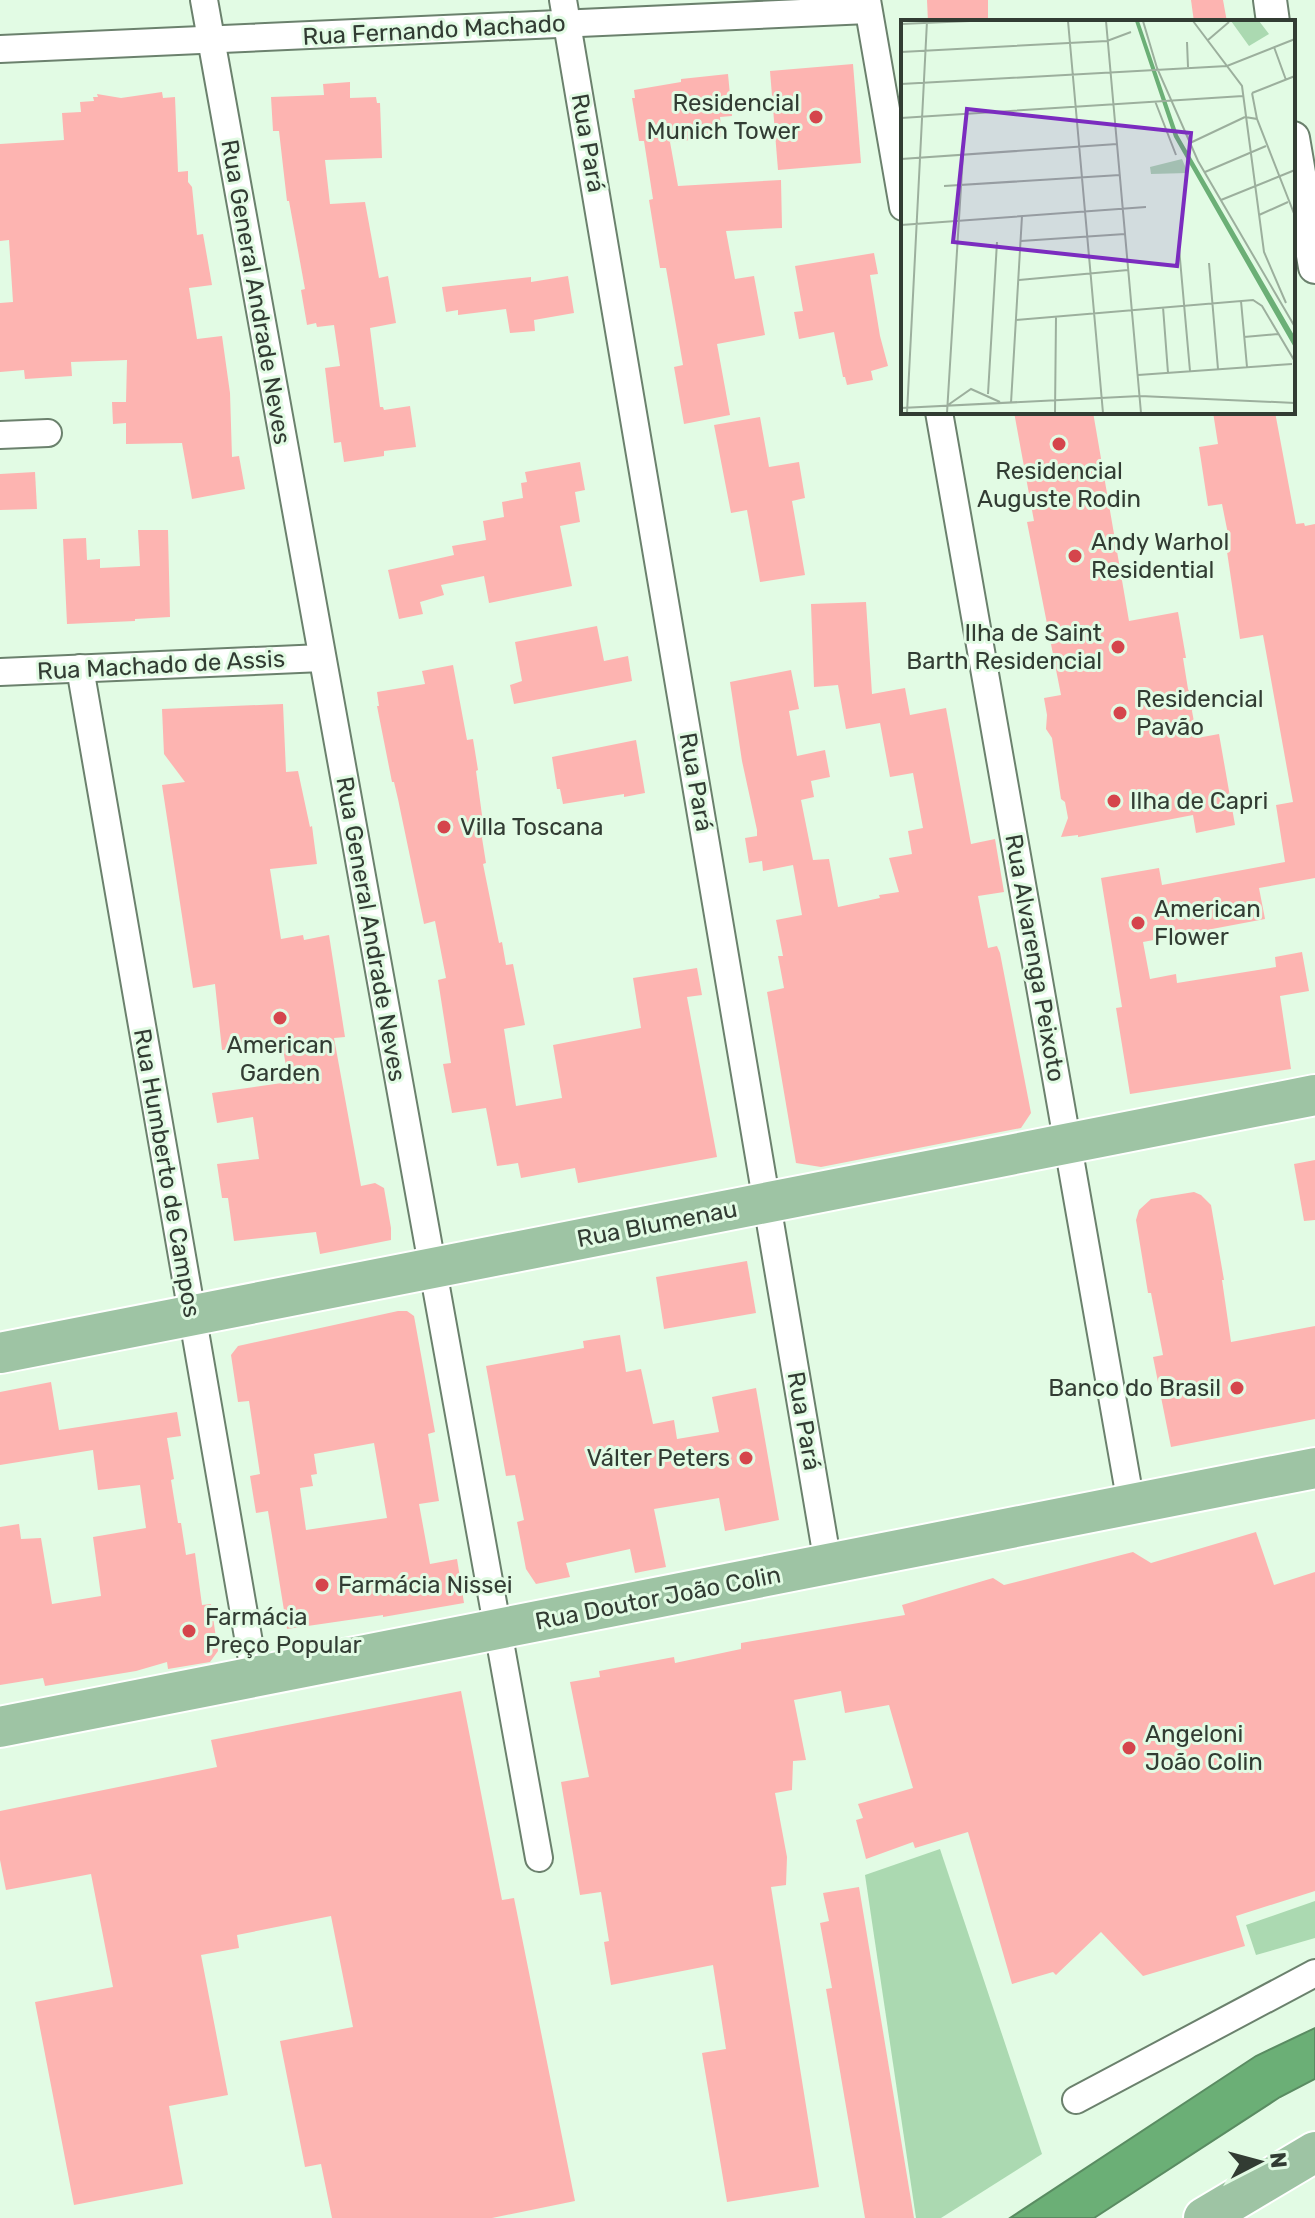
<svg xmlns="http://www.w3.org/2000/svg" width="1315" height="2218" viewBox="0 0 1315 2218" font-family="Rubik,sans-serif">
  <rect width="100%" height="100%" fill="#e2fbe4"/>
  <g fill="#abd9b1">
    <polygon points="940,1849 1042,2154 941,2218 916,2218 865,1875"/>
    <polygon points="1315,1901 1315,1938 1256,1955 1246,1925"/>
  </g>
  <polygon fill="#6baf76" stroke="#5a8c62" stroke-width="2" points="1315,2028 1315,2079 1280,2097 1094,2218 1010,2218 1256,2056"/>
  <g fill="#fdb4b1" fill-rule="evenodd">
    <polygon points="927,0 988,0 988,22 928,22"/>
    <polygon points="1191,0 1223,0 1227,22 1194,22"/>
    <polygon points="853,64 861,163 778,170 770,71"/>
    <polygon points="728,74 732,116 720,117 722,137 670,142 678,186 781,180 782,228 726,231 735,279 754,276 765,335 717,344 730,415 684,424 674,367 683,365 666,268 660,268 649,200 653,199 644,141 639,141 632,98 635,98 634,90 681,82 681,79"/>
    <polygon points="350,82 350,98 376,97 377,103 380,103 382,158 325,160 330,204 365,202 379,278 388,276 396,323 370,328 380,407 383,407 384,410 410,406 416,447 384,451 384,456 344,462 341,442 334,443 325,368 340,366 334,325 317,327 316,323 307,325 301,290 305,289 289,201 287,201 279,131 273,131 271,97 324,95 323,84"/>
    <polygon points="162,92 163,98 175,97 178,172 188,171 188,182 192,187 197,235 203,234 212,285 189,288 197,339 222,336 230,393 232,457 239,456 245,489 192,499 182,443 126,444 126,423 113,424 112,402 126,402 127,360 71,362 72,376 25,379 24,370 0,372 0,303 13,302 9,240 0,241 0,144 64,140 62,113 81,112 80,102 94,101 93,97 98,97 97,94 121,98"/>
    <polygon points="874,253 878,274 870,275 880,336 888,366 871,371 873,380 847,385 845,377 843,377 834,332 799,339 794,312 803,311 795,266"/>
    <polygon points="568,276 574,313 534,320 535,331 510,333 506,309 458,315 458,310 446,312 442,287 531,277 531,282"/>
    <polygon points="1014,412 1093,412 1129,621 1178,612 1186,658 1183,658 1188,689 1194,702 1192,711 1197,738 1219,734 1235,825 1196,833 1193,815 1078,837 1078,835 1061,837 1068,818 1065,802 1061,799 1052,738 1046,729 1047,715 1044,698 1061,695 1027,522 1034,521"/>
    <polygon points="1213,412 1275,412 1296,524 1304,523 1305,526 1315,524 1315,878 1259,888 1265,919 1143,942 1150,979 1176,974 1177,983 1276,967 1275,957 1302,952 1309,991 1280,996 1291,1069 1130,1094 1116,1008 1122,1007 1101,878 1159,868 1162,885 1285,862 1276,805 1293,802 1263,635 1240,639 1226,545 1230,544 1222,504 1208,506 1199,447 1218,444"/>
    <polygon points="760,417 769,467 799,462 805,498 792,501 805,575 760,582 747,510 731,513 714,425"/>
    <polygon points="580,462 585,490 575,492 580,522 560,526 572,586 489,603 484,576 441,585 444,595 420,602 423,614 399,619 388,570 454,555 452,546 486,540 483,521 504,517 502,502 523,498 521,483 527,482 525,472"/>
    <polygon points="35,472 37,509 0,510 0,474"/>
    <polygon points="138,530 168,530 170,617 135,619 135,621 67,624 63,539 86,538 87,560 100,559 100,568 140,566"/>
    <polygon points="866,602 872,694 905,688 910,715 946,708 971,844 995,839 1004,892 978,896 988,948 997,946 1000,953 1031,1113 1021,1128 821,1167 796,1163 767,992 784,988 778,956 783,956 776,920 802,915 793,865 763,871 762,861 749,863 745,838 757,836 757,830 742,761 730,682 791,670 799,709 789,711 797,756 825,750 830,777 811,781 814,797 801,800 813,860 829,859 838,907 880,898 879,895 899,892 889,858 912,854 908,831 923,828 913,773 890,777 880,723 846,729 838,685 814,687 811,604"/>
    <polygon points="597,626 604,661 628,656 632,681 514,704 510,685 522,681 515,642"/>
    <polygon points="453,665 467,740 473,739 478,770 476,771 485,837 482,838 486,863 483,864 499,943 502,942 506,965 513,964 525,1025 504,1029 516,1106 562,1098 553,1045 641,1028 633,978 697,968 702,995 687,997 717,1157 578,1183 575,1168 521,1178 518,1163 497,1166 486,1108 452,1113 443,1064 451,1063 438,980 446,978 435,921 424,924 398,799 394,782 392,782 377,706 379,706 377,692 425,684 422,671"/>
    <polygon points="283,704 286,772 298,771 310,827 312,826 317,864 270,869 281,939 303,935 304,940 329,935 345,1037 334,1038 361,1186 375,1183 384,1188 391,1228 391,1240 320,1254 316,1232 234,1241 228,1198 222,1198 217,1164 259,1159 253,1117 217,1123 212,1093 289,1082 282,1044 222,1050 215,984 193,988 162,785 185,782 164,754 162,709"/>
    <polygon points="636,740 645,793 624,797 624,794 563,804 560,789 557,789 552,757"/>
    <polygon points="1315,1160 1315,1220 1304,1221 1294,1164"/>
    <polygon points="1194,1192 1201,1195 1211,1205 1224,1280 1222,1280 1231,1342 1315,1326 1315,1419 1171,1447 1153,1357 1163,1355 1151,1293 1148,1293 1136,1220 1139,1210 1151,1199"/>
    <polygon points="747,1261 756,1313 664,1329 656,1277"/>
    <path d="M398,1311h9l7,5 21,116 -7,2 11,67 -20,3 11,60 27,-5 7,44 -81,14v-2l-96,14 -19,-118 -12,2 -6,-37 10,-2 -11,-73 -11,1 -7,-47 7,-9zM374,1443l13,75 -81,12 -6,-42 13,-2 -2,-11 6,-1 -3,-20z"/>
    <polygon points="620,1335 626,1372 641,1369 653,1424 674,1420 677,1439 719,1432 712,1397 756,1388 779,1520 725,1531 719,1498 654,1509 666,1567 635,1573 630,1549 566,1563 570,1577 536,1584 526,1569 517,1522 524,1520 515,1475 506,1476 486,1366 584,1348 583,1341"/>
    <polygon points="51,1382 59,1430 177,1412 181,1436 167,1438 174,1479 171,1480 178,1523 181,1523 186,1555 195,1553 202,1605 211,1604 218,1651 210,1662 168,1669 167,1662 136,1671 45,1686 43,1678 0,1685 0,1527 19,1524 21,1539 41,1538 52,1604 101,1596 93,1537 146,1528 140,1485 98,1490 93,1450 0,1465 0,1392"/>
    <polygon points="1256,1532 1274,1585 1315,1572 1315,1891 1236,1916 1245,1946 1143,1976 1101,1932 1056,1975 1053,1972 1012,1984 968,1832 915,1848 913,1842 866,1859 856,1820 863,1818 858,1804 913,1788 889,1705 845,1713 841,1691 794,1700 806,1760 793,1761 792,1790 775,1793 787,1857 786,1885 771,1887 819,2187 727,2202 702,2053 726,2049 713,1965 611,1985 604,1942 609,1941 601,1892 580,1895 561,1782 589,1777 570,1682 600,1677 599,1671 674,1657 675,1663 741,1649 741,1643 905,1615 902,1605 993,1578 1004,1585 1133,1552 1151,1563"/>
    <polygon points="461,1691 502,1900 514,1898 575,2201 492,2218 332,2218 321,2164 305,2167 280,2041 353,2027 331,1916 237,1935 239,1948 201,1955 228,2095 169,2106 183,2184 74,2205 35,2002 113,1987 91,1874 6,1890 0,1860 0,1811 217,1767 211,1740"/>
    <polygon points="859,1887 914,2218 865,2218 826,1989 832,1988 820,1923 829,1921 823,1893"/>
  </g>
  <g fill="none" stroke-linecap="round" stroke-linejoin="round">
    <defs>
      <g id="minor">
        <polyline points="204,0 539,1858"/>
        <polyline points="563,0 828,1564"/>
        <polyline points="867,0 903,207"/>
        <polyline points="0,49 868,10"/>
        <polyline points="939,412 1131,1504"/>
        <polyline points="0,435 48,433"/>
        <polyline points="80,668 255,1677"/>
        <polyline points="0,672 322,658"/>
        <polyline points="1076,2100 1315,1973"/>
      </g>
      <g id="tertiary">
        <polyline points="1270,0 1273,22"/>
        <polyline points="1293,138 1315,267"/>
      </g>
      <g id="primary">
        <polyline points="0,1353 1315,1095"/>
        <polyline points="0,1727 1315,1468"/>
        <polyline points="1204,2218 1315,2152"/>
      </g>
    </defs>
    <use href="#minor" stroke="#6b816d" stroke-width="30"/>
    <use href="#tertiary" stroke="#6b816d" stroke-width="36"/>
    <use href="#primary" stroke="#fff" stroke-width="44"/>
    <use href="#minor" stroke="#fff" stroke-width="26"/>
    <use href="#tertiary" stroke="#fff" stroke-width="32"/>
    <use href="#primary" stroke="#9ec4a4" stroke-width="40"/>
  </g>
  <g fill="#d5454c" stroke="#e2fbe4" stroke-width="3">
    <circle cx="816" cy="117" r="8"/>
    <circle cx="1059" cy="444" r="8"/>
    <circle cx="1075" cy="556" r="8"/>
    <circle cx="1118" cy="647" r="8"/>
    <circle cx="1120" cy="713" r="8"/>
    <circle cx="1114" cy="801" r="8"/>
    <circle cx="444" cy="827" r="8"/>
    <circle cx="1138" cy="923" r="8"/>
    <circle cx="280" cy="1018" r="8"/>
    <circle cx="1237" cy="1388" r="8"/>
    <circle cx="746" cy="1458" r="8"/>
    <circle cx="322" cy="1585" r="8"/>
    <circle cx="189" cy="1631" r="8"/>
    <circle cx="1129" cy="1748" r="8"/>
  </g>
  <g text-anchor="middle" stroke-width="6" stroke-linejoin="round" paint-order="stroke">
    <g font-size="24" fill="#323c33" stroke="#e2fbe4">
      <text transform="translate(434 30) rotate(-3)" y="8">Rua Fernando Machado</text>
      <text transform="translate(588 143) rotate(80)" y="8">Rua Pará</text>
      <text transform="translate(256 292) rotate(80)" y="8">Rua General Andrade Neves</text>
      <text transform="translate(161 665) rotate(-3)" y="8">Rua Machado de Assis</text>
      <text transform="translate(696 782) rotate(80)" y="8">Rua Pará</text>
      <text transform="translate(371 929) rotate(80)" y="8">Rua General Andrade Neves</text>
      <text transform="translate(1035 958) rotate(80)" y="8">Rua Alvarenga Peixoto</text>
      <text transform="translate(167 1173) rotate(80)" y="8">Rua Humberto de Campos</text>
      <text transform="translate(657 1224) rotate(-11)" y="8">Rua Blumenau</text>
      <text transform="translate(804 1421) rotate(80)" y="8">Rua Pará</text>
      <text transform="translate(658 1598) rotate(-11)" y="8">Rua Doutor João Colin</text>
    </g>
    <g font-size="24" fill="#323c33" stroke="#e2fbe4" text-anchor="start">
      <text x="800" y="111" text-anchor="end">Residencial<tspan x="800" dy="28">Munich Tower</tspan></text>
      <text x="1059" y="479" text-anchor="middle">Residencial<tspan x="1059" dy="28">Auguste Rodin</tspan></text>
      <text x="1091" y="550">Andy Warhol<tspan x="1091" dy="28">Residential</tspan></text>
      <text x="1102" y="641" text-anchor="end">Ilha de Saint<tspan x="1102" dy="28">Barth Residencial</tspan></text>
      <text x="1136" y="707">Residencial<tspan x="1136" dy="28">Pavão</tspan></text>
      <text x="1130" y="809">Ilha de Capri</text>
      <text x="460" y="835">Villa Toscana</text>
      <text x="1154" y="917">American<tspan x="1154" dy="28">Flower</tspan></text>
      <text x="280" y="1053" text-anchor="middle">American<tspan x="280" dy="28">Garden</tspan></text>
      <text x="1221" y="1396" text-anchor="end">Banco do Brasil</text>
      <text x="730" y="1466" text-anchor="end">Válter Peters</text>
      <text x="338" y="1593">Farmácia Nissei</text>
      <text x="205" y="1625">Farmácia<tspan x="205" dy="28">Preço Popular</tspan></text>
      <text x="1145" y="1742">Angeloni<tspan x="1145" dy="28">João Colin</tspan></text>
    </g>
  </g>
  <g transform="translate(901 20)">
    <rect width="394" height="394" fill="#e2fbe4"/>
    <path d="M330,1h28l10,13 -20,12zM281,139l6,14 -37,1 -1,-7z" fill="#abd9b1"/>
    <path d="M234,1h4l39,114 117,202v12l-121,-212z" fill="#6baf76"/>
    <path fill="none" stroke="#9caf9d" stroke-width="2" d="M167,1l35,392M205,1l35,392M242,1l14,47 41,93 97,166M292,1l49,65 22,166 22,51M0,4l69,-3M307,20l21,-18M286,22l1,25M373,27l12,33M0,32l206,-11 24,-9M0,64l326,-18 68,-27M351,73l43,-17M351,73l5,26M254,81l21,54M344,97l12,2 38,97M0,98l342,-22M289,123l55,-26M0,139l216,-15M304,152l61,-26M43,166l176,-11M320,180l74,-30M358,195l29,-13M0,205l245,-18M120,221l104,-7M278,228l11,123M308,243l9,106M118,260l109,-10M340,281l6,66M262,287l5,66M115,300l237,-20 9,6 32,54M343,317l34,-3M237,355l154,-11M87,374l9,-152M239,376l155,7M110,383l11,-187M47,385l23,-16 29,13M0,388l239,-12M6,393l20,-392M46,393l16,-259M154,393l1,-96"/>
    <path fill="#7b2cbf" fill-opacity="0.15" stroke="#7b2cbf" stroke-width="4" d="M66,89l224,24 -14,133 -224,-24z"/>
    <rect width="394" height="394" fill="none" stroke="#323c33" stroke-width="4"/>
  </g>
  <g transform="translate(1259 2162) rotate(84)" stroke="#e2fbe4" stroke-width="6" paint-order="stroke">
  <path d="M0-6L14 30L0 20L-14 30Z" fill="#323c33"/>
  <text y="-12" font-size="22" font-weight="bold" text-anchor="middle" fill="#323c33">N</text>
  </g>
</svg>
